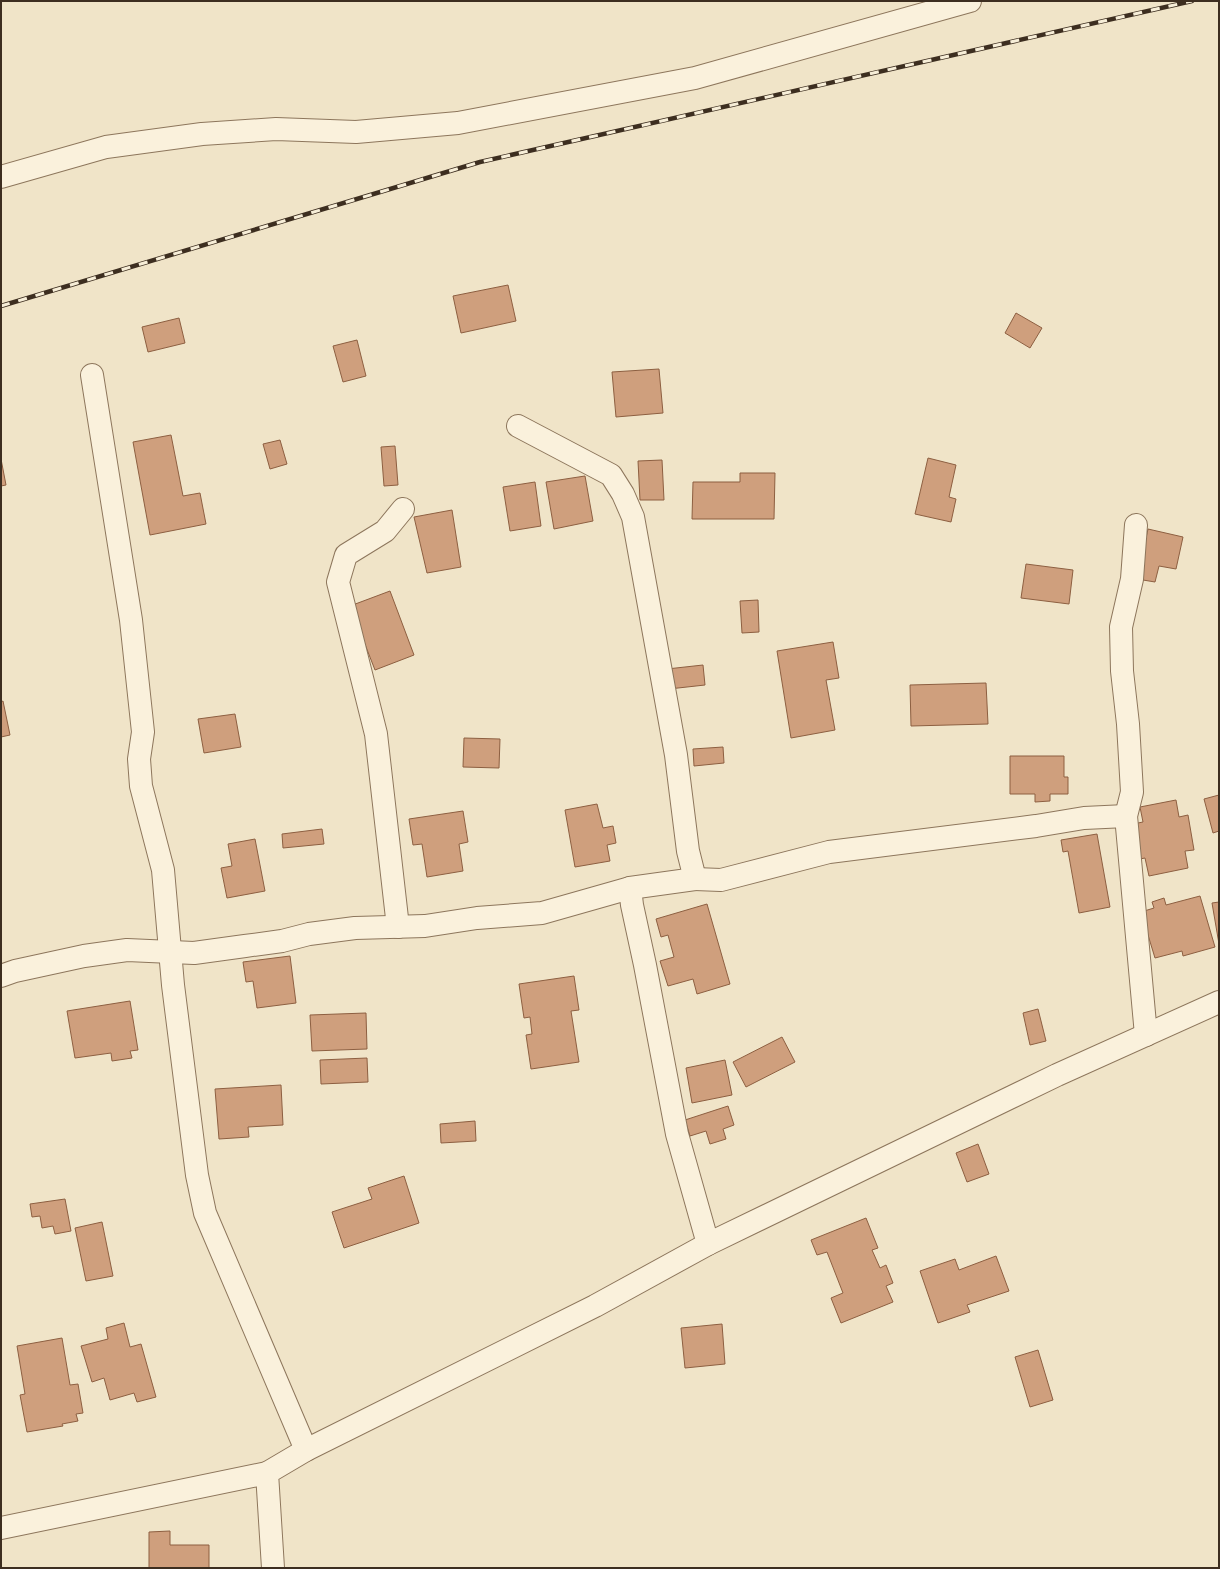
<svg xmlns="http://www.w3.org/2000/svg" width="1220" height="1569" viewBox="0 0 1220 1569" font-family="'IBM Plex Serif',serif">
  <rect width="100%" height="100%" fill="#f0e4c8"/>
  <g fill="#cf9f7d" stroke="#8d5f41">
    <polygon points="508,285 516,321 461,333 453,296"/>
    <polygon points="1016,313 1042,328 1030,348 1005,333"/>
    <polygon points="179,318 185,343 148,352 142,327"/>
    <polygon points="357,340 366,376 343,382 333,346"/>
    <polygon points="659,369 663,413 616,417 612,372"/>
    <polygon points="171,435 183,496 200,493 206,524 150,535 133,442"/>
    <polygon points="280,440 287,464 270,469 263,444"/>
    <polygon points="395,446 398,485 384,486 381,447"/>
    <polygon points="928,458 956,465 949,497 956,499 951,522 915,514"/>
    <polygon points="1,459 6,485 1,486"/>
    <polygon points="662,460 664,500 640,500 638,461"/>
    <polygon points="740,473 775,473 774,519 692,519 693,482 740,482"/>
    <polygon points="585,476 593,521 554,529 546,482"/>
    <polygon points="535,482 541,526 510,531 503,487"/>
    <polygon points="452,510 461,567 427,573 414,517"/>
    <polygon points="1148,529 1183,537 1176,569 1159,566 1155,582 1137,579"/>
    <polygon points="1026,564 1073,570 1069,604 1021,598"/>
    <polygon points="390,591 414,655 375,670 350,606"/>
    <polygon points="758,600 759,632 742,633 740,601"/>
    <polygon points="833,642 839,678 826,680 835,730 791,738 777,651"/>
    <polygon points="703,665 705,685 669,689 667,669"/>
    <polygon points="986,683 988,724 911,726 910,685"/>
    <polygon points="3,701 10,735 1,737 1,702"/>
    <polygon points="235,714 241,747 204,753 198,719"/>
    <polygon points="464,738 500,739 499,768 463,767"/>
    <polygon points="723,747 724,763 694,766 693,749"/>
    <polygon points="1010,756 1064,756 1064,777 1068,777 1068,794 1050,794 1050,801 1035,802 1035,794 1010,794"/>
    <polygon points="1219,795 1219,831 1213,833 1204,799"/>
    <polygon points="1176,800 1179,817 1188,815 1194,850 1185,851 1188,868 1149,876 1145,858 1140,859 1133,824 1143,822 1140,807"/>
    <polygon points="597,804 603,828 613,826 616,843 607,845 610,861 575,867 565,810"/>
    <polygon points="463,811 468,842 459,844 463,871 427,877 422,844 413,845 409,819"/>
    <polygon points="322,829 324,844 283,848 282,834"/>
    <polygon points="1097,834 1110,907 1079,913 1068,851 1063,852 1061,840"/>
    <polygon points="255,839 265,891 227,898 221,868 232,866 228,844"/>
    <polygon points="1200,896 1215,947 1183,956 1182,951 1155,958 1141,912 1154,908 1152,902 1164,898 1166,905"/>
    <polygon points="1219,902 1219,944 1212,903"/>
    <polygon points="707,904 730,984 697,994 693,979 668,986 660,961 674,957 668,935 661,937 656,919"/>
    <polygon points="290,956 296,1003 257,1008 253,981 246,982 243,962"/>
    <polygon points="574,976 579,1010 571,1011 579,1062 531,1069 526,1035 532,1034 530,1017 524,1018 519,984"/>
    <polygon points="130,1001 138,1050 130,1051 132,1058 112,1061 111,1053 75,1058 67,1011"/>
    <polygon points="1038,1009 1046,1041 1030,1045 1023,1013"/>
    <polygon points="366,1013 367,1049 312,1051 310,1015"/>
    <polygon points="782,1037 795,1062 746,1087 733,1062"/>
    <polygon points="367,1058 368,1082 321,1084 320,1060"/>
    <polygon points="725,1060 732,1095 692,1103 686,1068"/>
    <polygon points="281,1085 283,1125 248,1127 249,1137 219,1139 215,1089"/>
    <polygon points="728,1106 734,1125 723,1129 726,1139 710,1144 706,1131 690,1136 685,1120"/>
    <polygon points="475,1121 476,1141 441,1143 440,1124"/>
    <polygon points="978,1144 989,1174 967,1182 956,1153"/>
    <polygon points="404,1176 419,1223 344,1248 332,1212 372,1199 368,1188"/>
    <polygon points="65,1199 71,1231 55,1234 53,1226 42,1228 40,1216 32,1217 30,1204"/>
    <polygon points="866,1218 878,1248 872,1250 880,1268 886,1265 893,1283 886,1286 893,1302 841,1323 831,1298 843,1293 827,1252 817,1255 811,1240"/>
    <polygon points="102,1222 113,1276 86,1281 75,1228"/>
    <polygon points="996,1256 1009,1291 967,1305 970,1312 938,1323 920,1271 955,1259 959,1270"/>
    <polygon points="124,1323 130,1347 141,1344 156,1397 137,1402 134,1393 110,1400 104,1378 92,1382 81,1346 108,1339 106,1328"/>
    <polygon points="722,1324 725,1364 685,1368 681,1328"/>
    <polygon points="62,1338 70,1385 78,1384 83,1413 76,1414 78,1421 62,1424 63,1426 27,1432 20,1395 25,1394 17,1346"/>
    <polygon points="1038,1350 1053,1400 1030,1407 1015,1357"/>
    <polygon points="170,1531 170,1545 209,1545 209,1568 149,1568 149,1532"/>
  </g>
  <g fill="none" stroke-linecap="round" stroke-linejoin="round">
    <defs>
      <g id="street">
        <polyline points="1,177 106,147 202,134 276,129 356,132 458,123 695,78 970,1"/>
        <polyline points="92,375 131,620 143,732 139,759 141,786 163,870 173,985 197,1175 205,1213 306,1450"/>
        <polyline points="1136,525 1132,579 1121,627 1122,671 1128,724 1132,792 1126,816 1146,1035"/>
        <polyline points="695,879 721,880 829,852 1036,826 1084,818 1126,816"/>
        <polyline points="630,888 632,905 645,965 677,1134 708,1244"/>
        <polyline points="398,927 376,734 338,582 346,555 385,531 403,509"/>
        <polyline points="1,976 15,971 84,956 127,950 194,953 245,946 282,941 309,934 355,928 425,926 477,918 542,913 630,888 695,879 688,851 676,755 633,517 623,494 611,475 518,426"/>
        <polyline points="1,1528 267,1473"/>
        <polyline points="273,1568 267,1473 306,1450 595,1306 708,1244 1057,1075 1219,1002"/>
      </g>
    </defs>
    <use href="#street" stroke="#8d765c" stroke-width="24"/>
    <use href="#street" stroke="#faf1dc" stroke-width="22"/>
    <defs>
      <polyline id="rail" points="1,306 480,162 1192,1"/>
    </defs>
    <use href="#rail" stroke="#3d2e20" stroke-width="4.5"/>
    <use href="#rail" stroke="#f7eed8" stroke-width="3" stroke-dasharray="9" stroke-linecap="butt"/>
  </g>
  <rect width="1220" height="1569" fill="none" stroke="#3d2e20" stroke-width="4"/>
</svg>
